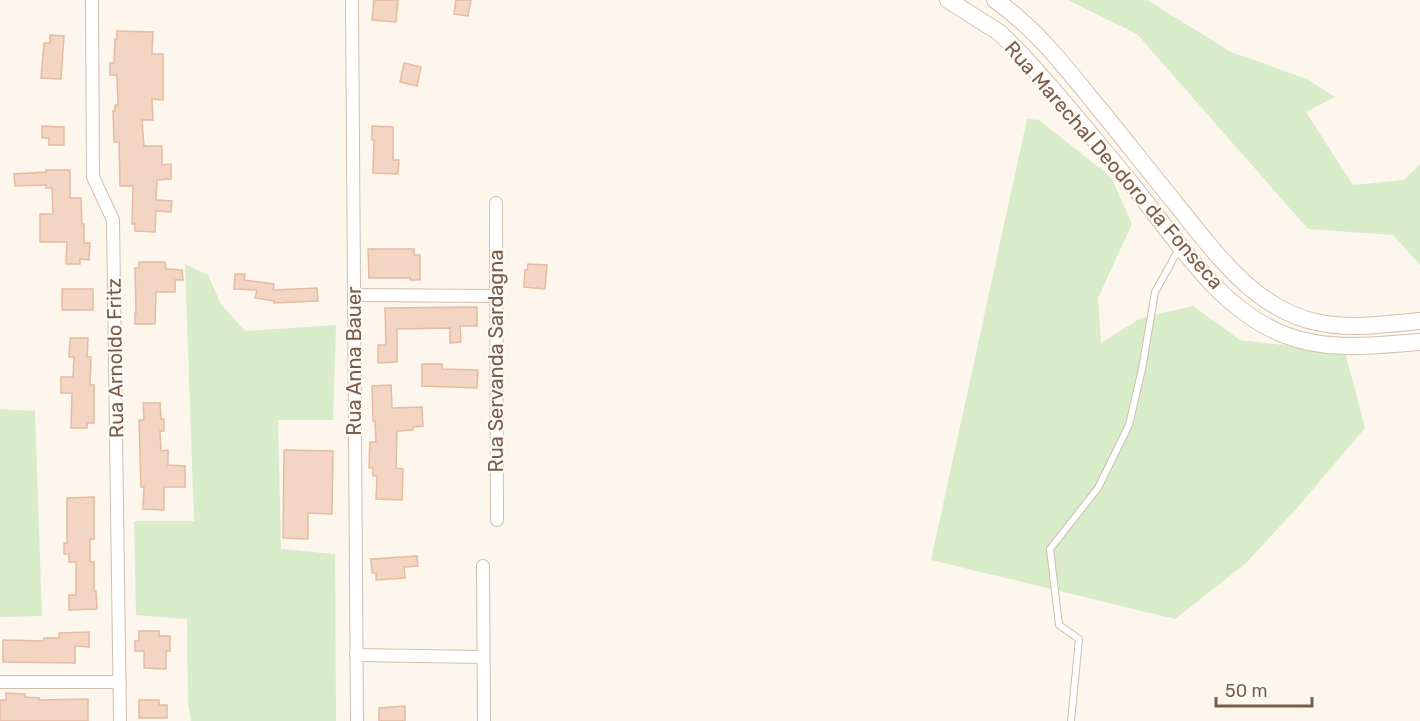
<svg xmlns="http://www.w3.org/2000/svg" width="1420" height="721" viewBox="0 0 1420 721" font-family="Rubik,sans-serif">
  <rect width="100%" height="100%" fill="#fdf6ec"/>
  <g fill="#d8ecc9">
    <polygon points="1068,0 1147,0 1231,52 1307,79 1335,97 1306,112 1353,185 1404,180 1420,164 1420,265 1393,235 1308,229 1137,34"/>
    <polygon points="1027,119 1039,120 1111,177 1132,224 1098,298 1101,343 1141,318 1193,306 1240,340 1345,352 1365,428 1297,508 1245,564 1175,619 931,560"/>
    <polygon points="185,264 208,275 221,304 245,331 336,325 333,420 278,420 281,549 335,554 336,721 191,721 188,701 187,619 136,615 134,521 194,521"/>
    <polygon points="0,409 35,411 42,616 0,617"/>
  </g>
  <g fill="#f3d5c3" stroke="#e6bba3" stroke-width="1.5">
    <polygon points="374,0 398,0 396,22 372,20"/>
    <polygon points="456,0 471,0 468,16 454,14"/>
    <polygon points="117,31 153,32 152,54 163,54 163,100 152,99 153,120 142,120 144,146 162,146 162,165 171,164 171,179 157,180 156,200 172,201 171,212 156,211 155,232 135,231 135,224 132,224 133,186 120,186 119,142 114,142 113,111 115,111 115,105 118,105 117,75 110,75 110,63 114,63 115,39 117,39"/>
    <polygon points="50,35 64,36 61,79 41,78 44,43 50,43"/>
    <polygon points="404,63 421,67 417,86 400,82"/>
    <polygon points="42,126 64,127 64,145 49,145 49,138 42,138"/>
    <polygon points="372,126 393,127 393,160 399,160 398,174 373,173 374,140 372,140"/>
    <polygon points="46,170 70,170 70,198 81,198 82,224 84,224 84,243 90,243 89,260 80,259 80,264 66,264 67,242 40,242 40,214 53,214 52,188 46,188 46,185 15,186 14,174 46,172"/>
    <polygon points="368,249 414,249 414,255 420,255 420,280 410,280 410,278 369,278"/>
    <polygon points="139,262 165,262 166,269 182,270 183,280 175,280 175,292 156,292 155,324 135,324 135,313 136,313 135,268 139,268"/>
    <polygon points="528,264 547,265 545,289 524,287 525,270 527,270"/>
    <polygon points="235,274 245,274 244,280 274,284 273,290 317,288 318,301 274,303 274,301 255,298 257,290 234,289"/>
    <rect x="62" y="289" width="31" height="21"/>
    <polygon points="477,307 477,326 460,326 461,342 450,343 450,328 397,329 397,362 378,363 378,345 386,345 385,308"/>
    <polygon points="70,338 88,338 87,357 91,357 90,385 94,385 94,423 87,423 87,428 71,428 72,393 61,393 61,377 73,377 74,357 69,357"/>
    <polygon points="422,364 442,364 442,369 478,370 477,388 422,386"/>
    <polygon points="391,385 392,408 422,407 423,426 413,427 413,430 397,431 396,468 403,469 402,500 376,499 377,476 373,476 373,468 369,468 370,442 376,442 375,421 373,421 372,386"/>
    <polygon points="143,403 160,403 161,419 164,419 164,431 160,431 161,451 168,450 168,465 185,466 185,487 164,487 164,510 143,509 144,487 141,487 139,420 144,420"/>
    <polygon points="284,450 333,451 332,514 308,513 308,539 283,538"/>
    <polygon points="94,497 94,539 90,539 90,562 94,562 94,591 96,591 97,609 69,610 69,595 76,595 76,562 69,562 69,554 64,554 64,543 67,543 67,498"/>
    <polygon points="417,556 418,566 404,567 405,578 376,580 376,573 372,573 371,559"/>
    <polygon points="139,631 159,631 159,636 170,636 170,651 166,651 166,669 144,668 144,651 135,651 135,641 139,641"/>
    <polygon points="89,632 89,647 75,646 75,663 3,662 3,640 43,641 44,638 59,638 59,633"/>
    <polygon points="6,693 25,694 25,697 39,698 39,700 88,699 88,721 0,721 0,700 6,700"/>
    <polygon points="139,700 159,700 159,705 167,705 167,718 139,718"/>
    <polygon points="405,706 405,721 379,721 379,708"/>
  </g>
  <g fill="none" stroke-linecap="round" stroke-linejoin="round">
    <defs>
      <polyline id="lane" points="1071,721 1079,639 1059,625 1050,549 1098,488 1129,425 1142,369 1155,292 1180,247"/>
      <g id="street">
        <polyline points="92,0 93,177 113,220 120,721"/>
        <polyline points="352,0 357,721"/>
        <polyline points="496,203 497,520"/>
        <polyline points="354,295 496,296"/>
        <polyline points="483,566 484,721"/>
        <polyline points="356,655 483,657"/>
        <polyline points="0,682 120,682"/>
      </g>
      <g id="secondary">
        <path d="M948,0l52,33 19,19c40,43 77,89 115,135 43,53 84,122 151,148 43,17 90,10 135,7"/>
        <path d="M995,0c39,27 68,64 98,101 28,34 55,69 83,103 37,46 78,105 140,118 35,8 69,2 104,-1"/>
      </g>
    </defs>
    <use href="#lane" stroke="#d1beb0" stroke-width="8"/>
    <use href="#street" stroke="#d1beb0" stroke-width="14"/>
    <use href="#secondary" stroke="#d6c0b0" stroke-width="18"/>
    <use href="#lane" stroke="#fff" stroke-width="6"/>
    <use href="#street" stroke="#fff" stroke-width="12"/>
    <use href="#secondary" stroke="#fff" stroke-width="16"/>
  </g>
  <g text-anchor="middle" stroke-width="4.5" stroke-linejoin="round" paint-order="stroke">
    <g font-size="20" fill="#7a5c4d" stroke="#fffaf3">
      <text transform="translate(1114 165) rotate(49)" y="7">Rua Marechal Deodoro da Fonseca</text>
      <text transform="translate(115 358) rotate(-91)" y="7">Rua Arnoldo Fritz</text>
      <text transform="translate(354 361) rotate(-90)" y="7">Rua Anna Bauer</text>
      <text transform="translate(496 361) rotate(-90)" y="7">Rua Servanda Sardagna</text>
    </g>
  </g>
  <path d="M1216 697v9h96v-9" fill="none" stroke="#7a5c4d" stroke-width="3"/>
  <text x="1225" y="697" font-size="18" fill="#7a5c4d" stroke="#fffaf3" stroke-width="4.5" paint-order="stroke">50 m</text>
</svg>
